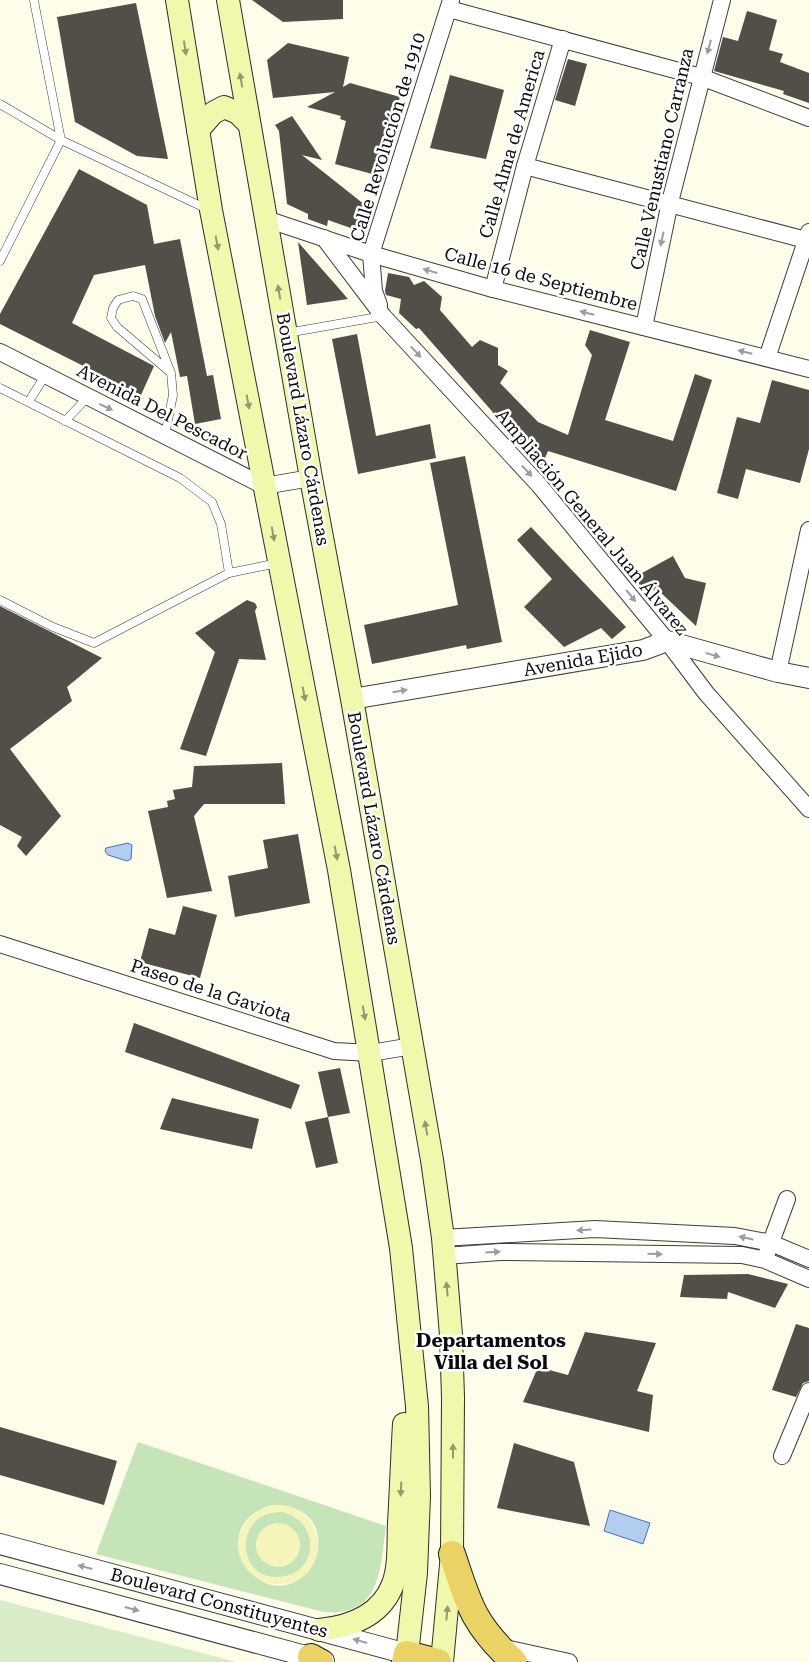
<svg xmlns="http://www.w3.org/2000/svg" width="809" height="1662" viewBox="0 0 809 1662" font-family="'Roboto Serif',serif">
  <rect width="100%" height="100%" fill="#fdfdea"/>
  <g fill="#c5e4b7" fill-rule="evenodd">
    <path d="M138,1442l248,84c-6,42 -4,91 -62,86l-228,-58zM272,1505c9,2 22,2 30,7 20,11 21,42 7,58 -44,53 -112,-43 -37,-65z"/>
    <path d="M283,1512c26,6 37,37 18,56 -6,6 -13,8 -21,9 -45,5 -48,-68 3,-65zM299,1538c3,16 -8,29 -23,29l-19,-16 -1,-9z"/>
  </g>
  <g fill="#f5f4bb" fill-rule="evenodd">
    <path d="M272,1505c57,-5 61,77 9,79 -10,1 -20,-2 -28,-9 -28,-22 -13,-62 19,-70zM283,1512c26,6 37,37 18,56 -7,6 -16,10 -25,9 -43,-1 -40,-68 7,-65z"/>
    <circle cx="278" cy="1545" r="22"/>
  </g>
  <polygon fill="#d8ecc8" points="0,1600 236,1662 0,1662"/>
  <g fill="#b3cdf0" stroke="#4173c1">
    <polygon points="128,843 132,845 131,859 127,861 108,855 105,851 106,848"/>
    <polygon points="610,1510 650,1523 643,1544 604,1531"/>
  </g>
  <g fill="#524e48">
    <polygon points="252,0 343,0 343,19 283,22"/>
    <polygon points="136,3 168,159 137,156 75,122 57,17"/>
    <polygon points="747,11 777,20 769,50 783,54 780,62 809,73 809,103 783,94 784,91 714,71 723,37 738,41"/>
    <polygon points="288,43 349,57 343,87 350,83 400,97 376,175 335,164 346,121 340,119 341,116 307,107 335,92 273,98 267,60"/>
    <polygon points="568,59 587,64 575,106 555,100"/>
    <polygon points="450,75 504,90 486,159 430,148"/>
    <polygon points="292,116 322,160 302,155 370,209 365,233 328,220 327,226 308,219 308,214 287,204 279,131 275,125"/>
    <polygon points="79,169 147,205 154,244 180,239 207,376 213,375 221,419 195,424 187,376 180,377 171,332 165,343 155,316 145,265 94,275 72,323 154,366 141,395 0,324 0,314"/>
    <polygon points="298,242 335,284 348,299 307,305"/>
    <polygon points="388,273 409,277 414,285 424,281 442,297 440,310 472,347 480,340 498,348 498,365 508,371 500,383 538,422 568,435 592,355 585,345 590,330 630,342 605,420 673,441 695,374 712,380 676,491 548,451 541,467 419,328 416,329 399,313 401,299 386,295 385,291"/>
    <polygon points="357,334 376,436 430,424 436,458 358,474 332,339"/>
    <polygon points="772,380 809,390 809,449 800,483 746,469 738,499 717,493 737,417 760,423"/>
    <polygon points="465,456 502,642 467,649 466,645 372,664 364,625 458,605 430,463"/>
    <polygon points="531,527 626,627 612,639 601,628 564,647 524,607 552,579 517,540"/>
    <polygon points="673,556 685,578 706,583 696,626 658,590 645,591 633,578"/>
    <polygon points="247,600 255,603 257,607 255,611 266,660 239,659 206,756 180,749 215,652 195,633"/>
    <polygon points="0,606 102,658 67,687 72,701 10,749 61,816 26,856 17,846 22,837 0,825"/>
    <polygon points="282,763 285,804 204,804 194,816 212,891 167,898 148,811 168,807 167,801 175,799 173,790 192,787 194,766"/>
    <polygon points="298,834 310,903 235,917 228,876 268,868 263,840"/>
    <polygon points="183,906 217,915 200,978 140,962 149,928 175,935"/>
    <polygon points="134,1023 300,1085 291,1109 125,1052"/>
    <polygon points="340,1068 350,1113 328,1117 318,1072"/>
    <polygon points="172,1098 259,1119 252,1149 160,1129"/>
    <polygon points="328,1117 338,1163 316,1168 305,1122"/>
    <polygon points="748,1274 788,1284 775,1308 728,1292 727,1299 680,1297 684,1275"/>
    <polygon points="796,1324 809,1328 809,1381 803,1383 796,1397 772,1390"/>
    <polygon points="585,1332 656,1343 637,1391 653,1395 649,1432 523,1402 538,1367 568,1375"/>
    <polygon points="0,1427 117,1461 104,1505 0,1475"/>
    <polygon points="514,1443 574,1462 590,1526 497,1508"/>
  </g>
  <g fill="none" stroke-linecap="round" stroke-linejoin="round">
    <defs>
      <g id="service">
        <polyline points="0,104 61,140 34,1"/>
        <polyline points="0,261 61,140 207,209"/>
        <polyline points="287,333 383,316"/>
        <polyline points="0,388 180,478 212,502 221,524 229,573 94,643 53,627 0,600"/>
        <polyline points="29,401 45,376"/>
        <polyline points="65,421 87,398"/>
        <polyline points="165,435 173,395 171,373 142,299 133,296 118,300 113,308 111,318 117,327 171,373"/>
        <polyline points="229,573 278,563"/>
      </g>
      <g id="minor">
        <polyline points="449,9 701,77 809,118"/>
        <polyline points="525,166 806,240"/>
        <polyline points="266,219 371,254 493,289 809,369"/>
        <polyline points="324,238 383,316 539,485 667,641 706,693 809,809"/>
        <polyline points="493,289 525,166 563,39"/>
        <polyline points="379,305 374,291 371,254 451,0"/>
        <polyline points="644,327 670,202 722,0"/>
        <polyline points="0,352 264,486 311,478"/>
        <polyline points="767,358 809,232"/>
        <polyline points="778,672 809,530"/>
        <polyline points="0,944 334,1051 371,1053 412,1046"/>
        <polyline points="443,1238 595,1229 735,1236 771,1243 809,1259"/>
        <polyline points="767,1253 787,1199"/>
        <polyline points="444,1256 500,1252 742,1255 765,1260 809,1279"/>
        <polyline points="782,1456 809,1391"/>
        <polyline points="500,1647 569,1662"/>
      </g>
      <g id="tertiary">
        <polyline points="352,699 643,650 667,641 778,672 809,678"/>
        <polyline points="0,1544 407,1654"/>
        <polyline points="0,1574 324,1661"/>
      </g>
      <g id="secondary">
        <polyline points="177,0 211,210 339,870 401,1248 417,1406 419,1496 416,1573 407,1654"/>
        <polyline points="228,0 311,478 352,699 432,1160 443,1238 451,1335 453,1397 452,1554 442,1662"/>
        <polyline points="198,130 213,113 224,107 238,113 249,124"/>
        <path d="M319,1630c30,-3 62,-14 74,-46 7,-18 5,-42 6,-61 2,-33 3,-66 5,-99"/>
      </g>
      <g id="trunk">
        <path d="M452,1554c17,51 21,70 62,108"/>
        <polyline points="311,1657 320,1662"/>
        <polyline points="405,1662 407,1654 438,1662"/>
      </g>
    </defs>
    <use href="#service" stroke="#3e3e3e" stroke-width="9"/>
    <use href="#minor" stroke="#3e3e3e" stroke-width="18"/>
    <use href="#tertiary" stroke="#3e3e3e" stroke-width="22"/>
    <use href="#secondary" stroke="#2d2d2d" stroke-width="24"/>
    <use href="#trunk" stroke="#1c1c1c" stroke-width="28"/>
    <use href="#service" stroke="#fff" stroke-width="8"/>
    <use href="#minor" stroke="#fff" stroke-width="16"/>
    <use href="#tertiary" stroke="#fff" stroke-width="20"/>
    <use href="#secondary" stroke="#f0f8ab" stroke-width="22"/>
    <use href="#trunk" stroke="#ead264" stroke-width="26"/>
  </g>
  <defs><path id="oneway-solid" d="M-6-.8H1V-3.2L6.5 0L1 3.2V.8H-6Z" transform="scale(1.25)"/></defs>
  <g fill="#9d9d9d">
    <use href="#oneway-solid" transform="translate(709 47) rotate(105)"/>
    <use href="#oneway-solid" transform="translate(662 239) rotate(102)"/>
    <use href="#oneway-solid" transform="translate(430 271) rotate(-164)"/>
    <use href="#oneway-solid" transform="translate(587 313) rotate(-166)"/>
    <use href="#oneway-solid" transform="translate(416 352) rotate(47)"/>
    <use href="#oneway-solid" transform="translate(745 352) rotate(-166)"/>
    <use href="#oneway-solid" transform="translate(106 407) rotate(25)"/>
    <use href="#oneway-solid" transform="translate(527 471) rotate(47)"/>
    <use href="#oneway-solid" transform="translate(631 596) rotate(51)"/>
    <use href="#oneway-solid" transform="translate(713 655) rotate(16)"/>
    <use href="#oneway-solid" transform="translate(400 691) rotate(-10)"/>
    <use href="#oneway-solid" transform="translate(584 1230) rotate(177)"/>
    <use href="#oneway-solid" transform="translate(746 1238) rotate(-168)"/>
    <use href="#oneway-solid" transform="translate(493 1252) rotate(-4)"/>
    <use href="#oneway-solid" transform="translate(655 1254) rotate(1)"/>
    <use href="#oneway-solid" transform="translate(85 1567) rotate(-165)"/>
    <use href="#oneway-solid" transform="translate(132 1609) rotate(15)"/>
    <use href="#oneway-solid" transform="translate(360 1641) rotate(-164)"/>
  </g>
  <g fill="#94996b">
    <use href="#oneway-solid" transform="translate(185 48) rotate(81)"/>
    <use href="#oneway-solid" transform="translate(241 80) rotate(-100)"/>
    <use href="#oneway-solid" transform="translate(217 243) rotate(79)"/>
    <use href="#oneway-solid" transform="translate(279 292) rotate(-100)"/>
    <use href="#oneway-solid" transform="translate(248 402) rotate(79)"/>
    <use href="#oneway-solid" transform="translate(273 534) rotate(80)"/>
    <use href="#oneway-solid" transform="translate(304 694) rotate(79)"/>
    <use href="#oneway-solid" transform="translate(336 853) rotate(79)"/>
    <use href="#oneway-solid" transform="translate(364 1013) rotate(80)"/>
    <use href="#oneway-solid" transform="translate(426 1128) rotate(-100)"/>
    <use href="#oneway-solid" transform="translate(447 1289) rotate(-95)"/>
    <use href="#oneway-solid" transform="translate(453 1451) rotate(-90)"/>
    <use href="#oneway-solid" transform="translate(401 1489) rotate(93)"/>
    <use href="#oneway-solid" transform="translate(447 1613) rotate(-85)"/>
  </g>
  <g text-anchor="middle" stroke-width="5" stroke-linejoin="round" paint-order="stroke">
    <g font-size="18" fill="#0b0b0b" stroke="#fff">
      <text transform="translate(388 137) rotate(-73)" y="6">Calle Revolución de 1910</text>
      <text transform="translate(512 144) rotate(-74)" y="6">Calle Alma de America</text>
      <text transform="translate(662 159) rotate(-77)" y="6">Calle Venustiano Carranza</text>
      <text transform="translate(541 279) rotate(15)" y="6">Calle 16 de Septiembre</text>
      <text transform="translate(162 412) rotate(27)" y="6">Avenida Del Pescador</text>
      <text transform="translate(303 429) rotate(80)" y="6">Boulevard Lázaro Cárdenas</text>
      <text transform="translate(592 522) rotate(50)" y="6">Ampliación General Juan Álvarez</text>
      <text transform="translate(583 660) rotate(-10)" y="6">Avenida Ejido</text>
      <text transform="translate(374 828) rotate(80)" y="6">Boulevard Lázaro Cárdenas</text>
      <text transform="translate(211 991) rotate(18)" y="6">Paseo de la Gaviota</text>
      <text transform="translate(219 1603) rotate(15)" y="6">Boulevard Constituyentes</text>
    </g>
    <g font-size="19" font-weight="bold" fill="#0b0b0b" stroke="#fff">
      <text x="491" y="1347">Departamentos<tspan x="491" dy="22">Villa del Sol</tspan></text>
    </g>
  </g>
</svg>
